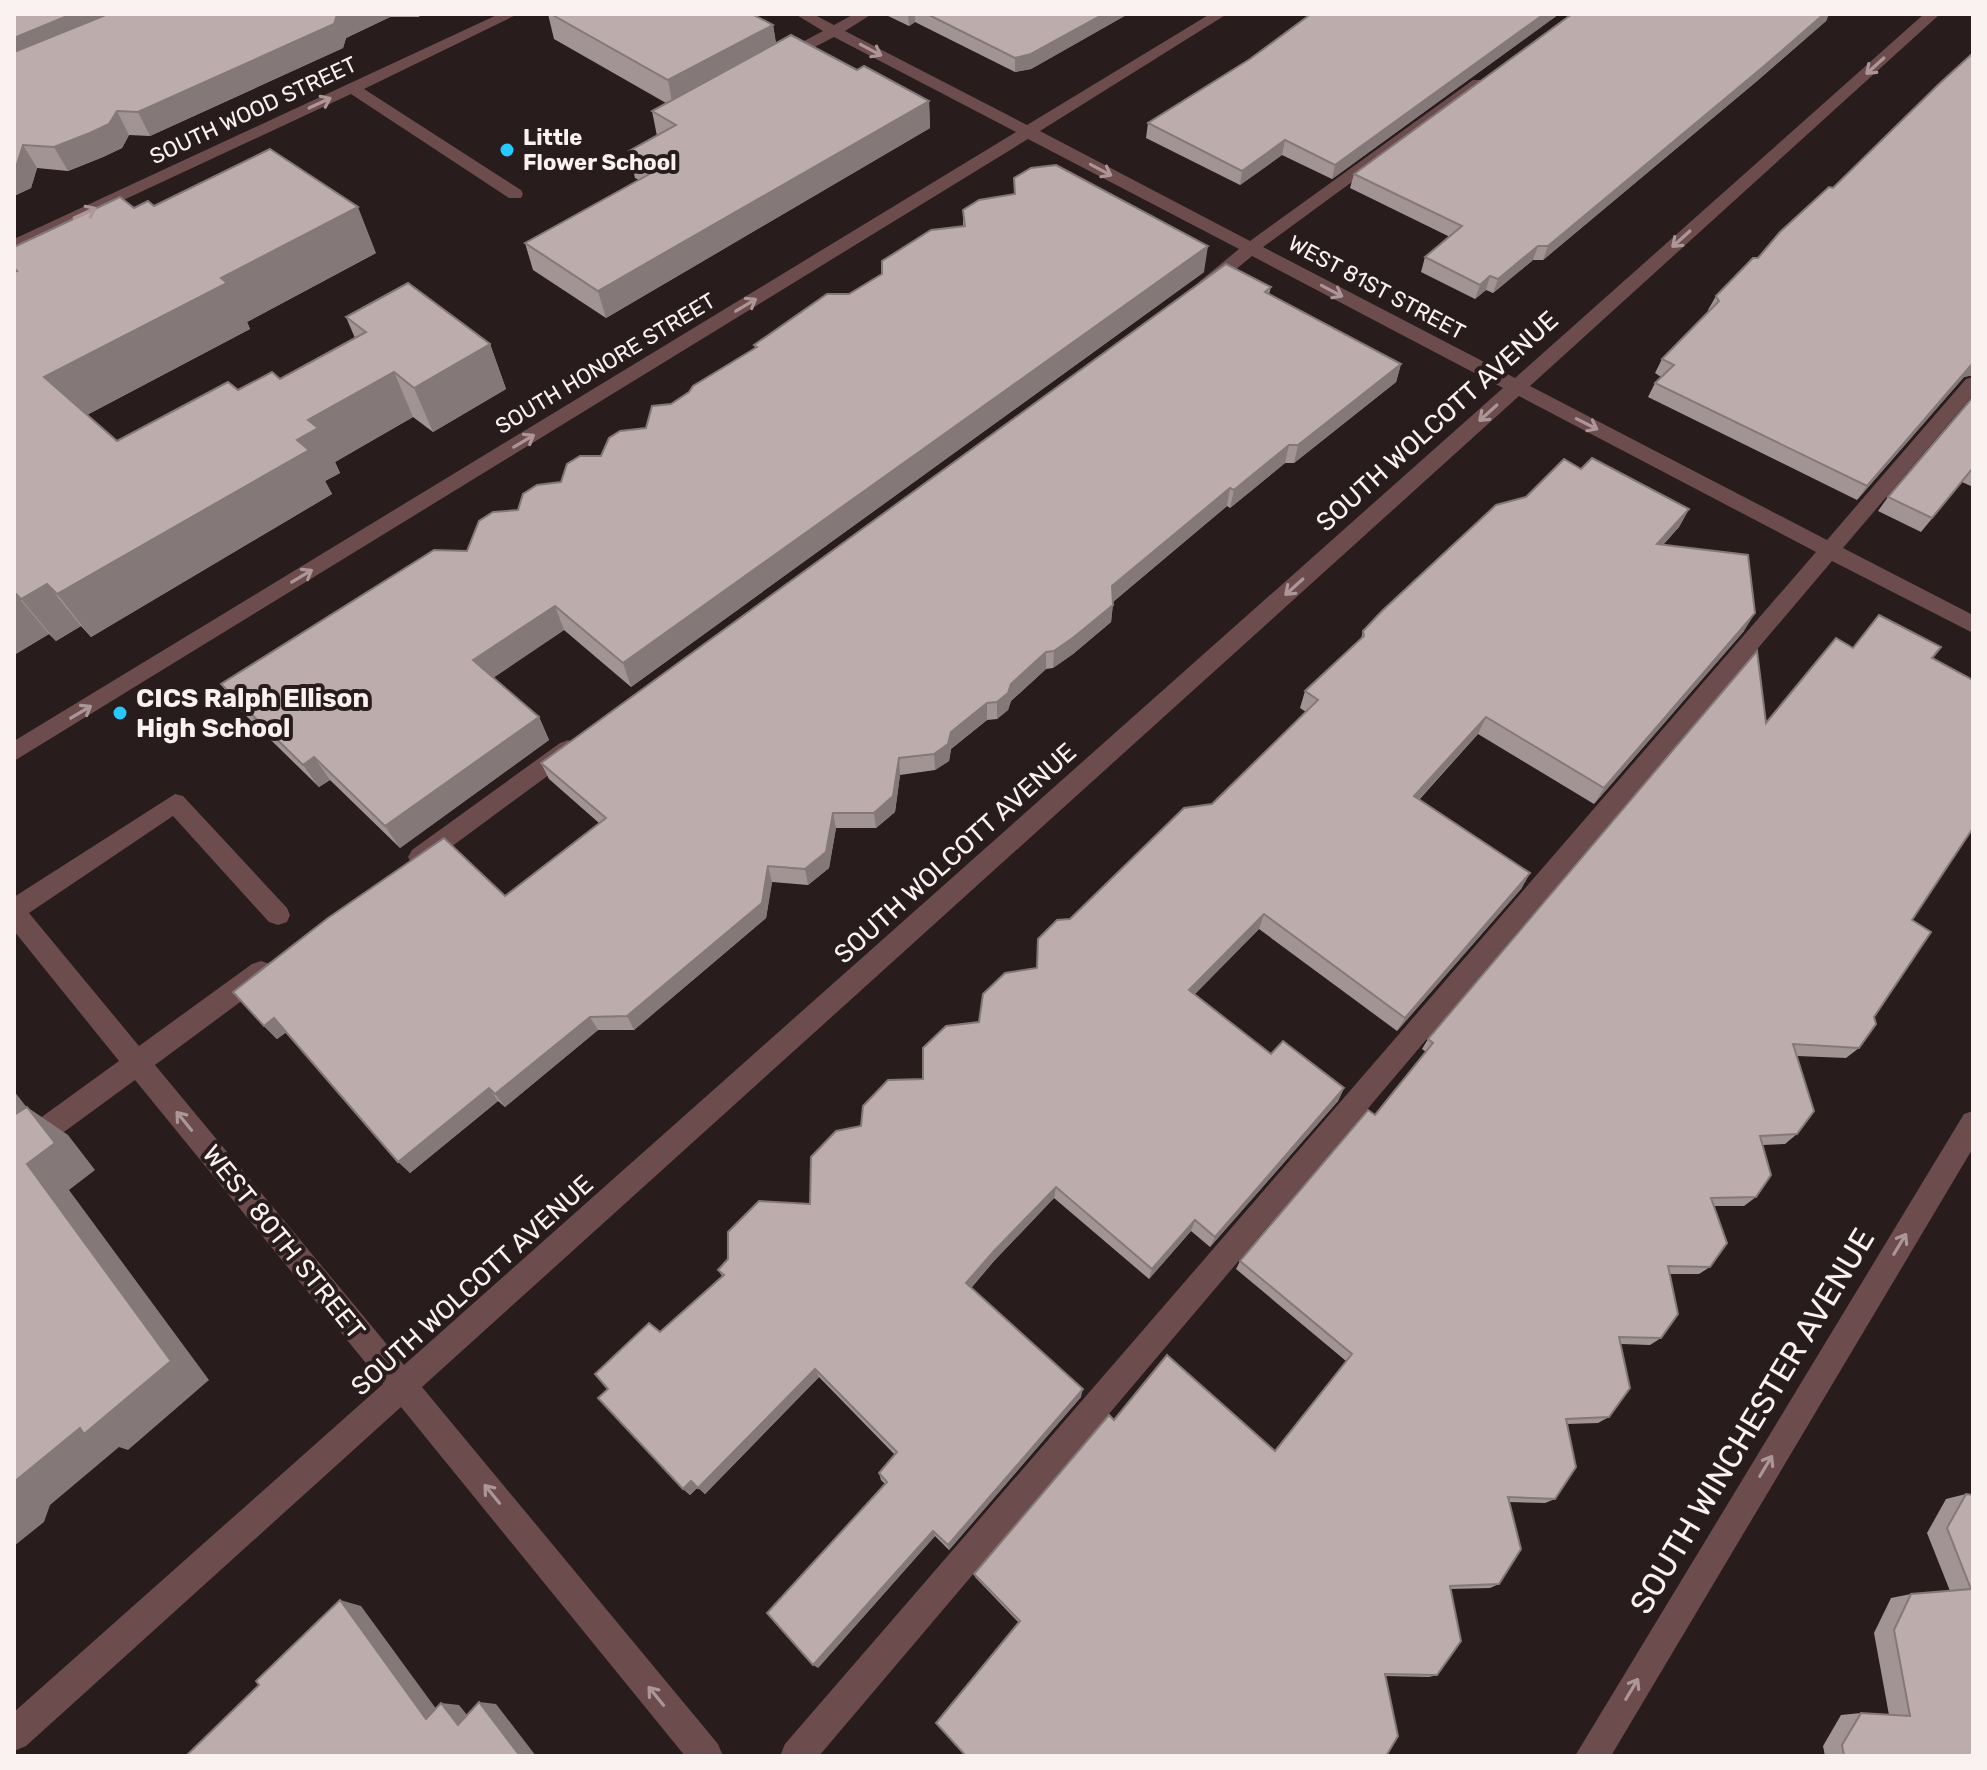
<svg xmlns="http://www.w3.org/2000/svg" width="1987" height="1770" viewBox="0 0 1987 1770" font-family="Rubik,sans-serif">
  <rect width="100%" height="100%" fill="#281c1c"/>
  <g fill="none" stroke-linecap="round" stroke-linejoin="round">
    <g fill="#6d4c4d" fill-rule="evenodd">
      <polygon points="499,14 518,14 364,89 521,190 523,194 521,198 509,198 351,94 14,251 14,239"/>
      <polygon points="795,14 813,14 834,25 854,14 872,14 845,31 1027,125 1210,14 1227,14 1040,131 1250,241 1473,80 1483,80 1483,86 1263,247 1515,378 1924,14 1940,14 1530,386 1827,540 1966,379 1973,377 1973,395 1843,548 1973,615 1973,633 1832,561 819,1756 780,1756 785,1744 1816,552 1519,396 422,1387 718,1744 723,1756 685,1756 401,1407 26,1746 14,1751 14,1712 383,1384 135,1080 23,1162 14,1166 14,1137 119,1061 14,931 14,897 175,794 183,796 287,908 290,915 287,922 278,925 269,922 173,816 29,913 139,1046 252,964 261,961 270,964 273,972 270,980 155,1065 404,1365 1503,388 1252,256 1212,289 1200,289 1197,285 1200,281 1239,249 1028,139 14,761 14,741 1016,132 834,37 784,63 774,63 774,57 823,31"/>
      <polygon points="568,740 576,743 579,749 576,755 428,864 420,867 412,864 408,857 412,850 560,743"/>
      <polygon points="1973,1111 1973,1148 1611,1756 1575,1756 1964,1114"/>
    </g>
  </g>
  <g fill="#a29494">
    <polygon points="14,14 421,14 419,17 390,17 346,38 343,48 150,136 129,135 122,148 103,157 68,171 37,168 31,188 14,196"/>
    <polygon points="548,14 752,14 773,25 776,43 857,70 929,101 930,128 606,318 533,270 525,243 639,180 635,178 629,151 657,136 652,111 666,103 554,39"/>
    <polygon points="884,14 1128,14 1031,69 1015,72 915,22 909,26"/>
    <polygon points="1559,14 1332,179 1282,155 1240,185 1146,138 1148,123"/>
    <polygon points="1572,14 1829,14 1826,21 1757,81 1543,260 1533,260 1493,293 1486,290 1475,299 1421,272 1425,257 1450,237 1350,188 1354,174"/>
    <polygon points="1973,53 1973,375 1964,377 1857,500 1648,397 1655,383 1661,377 1655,373 1662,359 1709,312 1708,310 1716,296 1758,258 1833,188"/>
    <polygon points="1014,178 1204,272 631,687 564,630 493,678 539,717 549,740 400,848 330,780 319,787 238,708 221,684 467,551 518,510 646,428 671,404 755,348 754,345 849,294 963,226 963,210 1014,194"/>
    <polygon points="154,206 376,253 247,322 250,329 87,415 117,441 238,390 280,379 355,338 346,317 490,344 506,389 433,432 413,417 335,462 340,473 325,481 332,494 91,637 81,626 56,641 49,634 14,655 14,247 134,208"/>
    <polygon points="1271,287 1269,294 1401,364 1396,382 1294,463 1285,463 1230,508 1227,506 1113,602 1111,622 1073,654 1053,668 1046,669 1011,701 1008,710 997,719 987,720 951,749 949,761 935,770 900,775 895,812 876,828 836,828 829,868 808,885 772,882 766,918 634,1030 598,1030 505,1107 498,1101 410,1173 286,1032 277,1039 264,1026 505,896 599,823 549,779 541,763"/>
    <polygon points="1973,397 1973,487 1962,482 1921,532 1878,511 1888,497"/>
    <polygon points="1581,469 1689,509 1679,527 1663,545 1744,631 1594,804 1478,734 1419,800 1530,873 1521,889 1397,1031 1259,929 1195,994 1271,1054 1344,1088 1338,1101 1210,1247 1191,1231 1149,1279 1054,1198 994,1261 971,1288 1081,1397 949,1550 935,1536 818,1668 885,1484 881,1480 879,1473 895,1455 819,1377 705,1494 698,1487 690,1495 683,1489 608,1389 660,1332 722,1276 718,1270 810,1204 861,1126 923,1079 979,1022 1037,968 1070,919 1212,804 1306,712 1300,708 1305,691 1361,639 1363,631 1526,497"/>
    <polygon points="1853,648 1932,658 1912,920 1874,1017 1859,1048 1846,1058 1797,1056 1797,1134 1785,1144 1763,1145 1756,1197 1744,1206 1714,1206 1710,1267 1699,1274 1670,1274 1661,1338 1650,1345 1621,1344 1609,1417 1598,1423 1567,1424 1555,1499 1545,1503 1509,1502 1499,1584 1490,1588 1450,1589 1437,1675 1429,1677 1385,1676 1019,1623 975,1577 974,1574 1114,1420 1275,1450 1346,1361 1236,1269 1240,1261 1375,1115 1426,1052 1422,1049 1428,1039 1766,723"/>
    <polygon points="1966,1494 1973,1495 1973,1756 1825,1756 1823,1746 1841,1715 1861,1713 1889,1715 1874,1633 1891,1598 1911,1594 1950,1591 1927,1533 1946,1499"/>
  </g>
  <g fill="#847878">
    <polygon points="72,14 141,14 14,67 14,38"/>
    <polygon points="339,14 388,14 390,17 346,38 343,48 150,136 138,112"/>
    <polygon points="908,14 915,14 915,22 909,26"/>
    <polygon points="1104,14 1128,14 1031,69 1015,72 1015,58"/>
    <polygon points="1544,14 1559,14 1332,179 1335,165"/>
    <polygon points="1824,14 1829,14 1826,21 1757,81 1543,260 1548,246"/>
    <polygon points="773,25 777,52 673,107 668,80"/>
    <polygon points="929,101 930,128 606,318 598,291"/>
    <polygon points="117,111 129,135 122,148 103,157 68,171 54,147"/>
    <polygon points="1285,140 1282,155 1240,185 1242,171"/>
    <polygon points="23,145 37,168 31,188 14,196 14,165"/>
    <polygon points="358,207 376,253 247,322 250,329 75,421 44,377 221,278"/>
    <polygon points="1208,246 1204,272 631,687 623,663"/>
    <polygon points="1538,246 1533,260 1493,293 1498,279"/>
    <polygon points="1490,276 1486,290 1475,299 1480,285"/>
    <polygon points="490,344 506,389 433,432 414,388"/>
    <polygon points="1973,363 1973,375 1964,377 1857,500 1867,486"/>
    <polygon points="1401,364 1396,382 1294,463 1298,445"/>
    <polygon points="394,372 413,417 335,462 340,473 325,481 332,494 91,637 57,594 297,440 308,420"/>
    <polygon points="1289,445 1285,463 1230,508 1234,490"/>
    <polygon points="1230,488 1227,506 1110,604 1112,586"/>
    <polygon points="1689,509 1679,527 1647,562 1657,544"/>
    <polygon points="47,584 81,626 56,641 21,599"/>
    <polygon points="14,592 49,634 14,655"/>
    <polygon points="1113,605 1111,622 1073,654 1053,668 1054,651"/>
    <polygon points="555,606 564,630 484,684 473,660"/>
    <polygon points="1755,613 1744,631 1594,804 1604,788"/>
    <polygon points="1046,652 1046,669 1011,701 1008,710 997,719 997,702 1011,684"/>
    <polygon points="987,703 987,720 951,749 949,761 935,770 934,754 951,732"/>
    <polygon points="539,717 549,740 400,848 385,826"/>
    <polygon points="1486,717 1478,734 1407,812 1414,796"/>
    <polygon points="314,757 330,780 319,787 303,765"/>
    <polygon points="899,758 900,775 895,812 876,828 874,813"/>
    <polygon points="833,813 836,828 829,868 808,885 805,869"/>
    <polygon points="768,866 772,882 766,918 634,1030 627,1016"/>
    <polygon points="1530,873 1521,889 1397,1031 1405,1018"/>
    <polygon points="1264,914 1259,929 1185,1004 1189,990"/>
    <polygon points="590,1017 598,1030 505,1107 495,1094"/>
    <polygon points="274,1018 287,1032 277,1039 264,1026"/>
    <polygon points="489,1088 498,1101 410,1173 398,1162"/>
    <polygon points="1344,1088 1338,1101 1210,1247 1215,1237"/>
    <polygon points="14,1091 35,1118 14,1135"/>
    <polygon points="27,1107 68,1135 95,1170 69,1190 209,1380 128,1450 119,1447 50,1505 44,1522 14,1546 14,1482 27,1164"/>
    <polygon points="1056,1187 1054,1198 994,1261 967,1293 966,1283 994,1251"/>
    <polygon points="1195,1220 1191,1231 1149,1279 1152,1269"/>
    <polygon points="815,1369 819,1377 705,1494 698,1488"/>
    <polygon points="1083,1389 1081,1397 949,1550 948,1545"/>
    <polygon points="691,1481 698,1487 690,1495 683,1489"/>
    <polygon points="933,1531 935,1536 818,1668 813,1665"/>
    <polygon points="340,1600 361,1606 445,1721 426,1719"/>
    <polygon points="479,1702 496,1704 536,1756 520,1756"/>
    <polygon points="441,1703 459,1705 476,1726 458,1725"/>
  </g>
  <g fill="#bcacac" stroke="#847878" stroke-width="2">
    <polygon points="14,14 72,14 14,38"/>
    <polygon points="108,14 339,14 337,15 334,24 138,112 117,111 109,124 90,133 54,147 23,145 17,164 14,165 14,52"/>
    <polygon points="551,14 752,14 773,25 668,80"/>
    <polygon points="927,14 1104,14 1031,54 1015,58"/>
    <polygon points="1311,14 1544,14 1335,165 1285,140 1242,171 1148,123 1250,59"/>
    <polygon points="1572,14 1824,14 1763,67 1548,246 1538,246 1498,279 1490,276 1480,285 1425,257 1462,226 1354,174"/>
    <polygon points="791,35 857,70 864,66 929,101 598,291 525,243 655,171 652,169 656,167 629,151 676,125 652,111"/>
    <polygon points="1973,53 1973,363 1867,486 1655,383 1674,365 1662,359 1719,301 1716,296 1753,258 1758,258 1780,232 1829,187 1833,188 1939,84"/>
    <polygon points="270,149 358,207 221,278 227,283 44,377 117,441 228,382 238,390 272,372 280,379 366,332 346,317 408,283 490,344 414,388 394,372 308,420 318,428 297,440 309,450 57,594 47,584 21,599 14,592 14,272 17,271 14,268 14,247 120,197 134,208 148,201 154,206"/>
    <polygon points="1056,165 1208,246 623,663 555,606 473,660 539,717 385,826 314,757 303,765 221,684 434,550 467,551 479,521 493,512 518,510 523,494 537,485 561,482 567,464 580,456 601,456 609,438 620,431 646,428 652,406 671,404 689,392 693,386 757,347 754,345 827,294 849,294 882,274 882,261 931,230 965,226 963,210 979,200 1015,194 1014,178 1031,168"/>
    <polygon points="1226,264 1271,287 1265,292 1401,364 1298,445 1289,445 1234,490 1230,488 1112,586 1113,605 1074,637 1054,651 1046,652 1011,684 1008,693 997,702 987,703 951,732 948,744 934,754 899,758 893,796 874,813 833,813 826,852 805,869 768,866 762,903 627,1016 590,1017 495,1094 489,1088 398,1162 274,1018 264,1026 233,992 328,918 444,838 505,896 606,818 541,763"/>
    <polygon points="1973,397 1973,468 1932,518 1888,497"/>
    <polygon points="1592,458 1689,509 1657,544 1748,555 1755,613 1604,788 1486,717 1414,796 1530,873 1405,1018 1264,914 1189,990 1271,1054 1283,1041 1344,1088 1215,1237 1195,1220 1152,1269 1056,1187 994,1251 966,1283 1083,1389 948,1545 933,1531 813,1665 767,1613 887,1482 879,1473 897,1452 815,1369 698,1488 691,1481 683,1489 598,1398 608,1389 595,1374 649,1323 660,1332 724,1275 718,1270 728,1259 728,1232 759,1201 810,1204 811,1157 836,1131 861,1126 863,1106 888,1080 923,1079 923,1048 946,1026 979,1022 983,994 1005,973 1037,968 1038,939 1057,920 1070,919 1184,808 1212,804 1318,700 1305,691 1364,636 1363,631 1382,611 1496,505 1526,497 1564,459 1581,469"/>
    <polygon points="1879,615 1941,647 1932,658 1973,680 1973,828 1912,920 1931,932 1874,1017 1876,1024 1859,1048 1793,1044 1814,1111 1797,1134 1760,1136 1771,1175 1756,1197 1711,1198 1727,1243 1710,1267 1668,1266 1678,1314 1661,1338 1619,1337 1630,1388 1609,1417 1566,1419 1576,1467 1555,1499 1508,1497 1521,1549 1499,1584 1450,1586 1461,1641 1437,1675 1385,1674 1398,1736 1386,1756 966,1756 936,1723 1020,1621 974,1574 1109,1415 1114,1420 1167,1355 1275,1451 1352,1354 1240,1261 1368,1110 1375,1115 1433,1043 1428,1039 1757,651 1766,723 1836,638 1853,648"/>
    <polygon points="27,1107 55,1143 27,1164 171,1361 84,1434 80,1428 14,1482 14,1115"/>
    <polygon points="1966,1494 1973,1495 1973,1756 1844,1756 1842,1745 1861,1713 1910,1716 1894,1630 1911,1594 1971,1589 1947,1528"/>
    <polygon points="340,1600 426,1719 441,1703 458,1725 479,1702 520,1756 186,1756 259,1685 256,1681"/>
  </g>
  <defs><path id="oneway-shaft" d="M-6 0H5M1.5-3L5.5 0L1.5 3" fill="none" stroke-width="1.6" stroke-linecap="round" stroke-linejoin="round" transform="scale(2)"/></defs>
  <g stroke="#ac9697">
    <use href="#oneway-shaft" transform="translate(871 50) rotate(28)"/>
    <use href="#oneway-shaft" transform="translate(1875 66) rotate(138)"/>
    <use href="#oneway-shaft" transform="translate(320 103) rotate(-25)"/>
    <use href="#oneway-shaft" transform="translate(1101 170) rotate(28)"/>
    <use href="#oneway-shaft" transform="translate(85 213) rotate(-25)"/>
    <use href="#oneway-shaft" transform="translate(1681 239) rotate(138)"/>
    <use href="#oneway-shaft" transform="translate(1332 291) rotate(28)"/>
    <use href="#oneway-shaft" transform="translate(746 305) rotate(-31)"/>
    <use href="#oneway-shaft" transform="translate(1488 413) rotate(138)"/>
    <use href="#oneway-shaft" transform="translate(1587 424) rotate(27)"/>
    <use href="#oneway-shaft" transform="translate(524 441) rotate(-31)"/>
    <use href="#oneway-shaft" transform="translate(302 576) rotate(-31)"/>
    <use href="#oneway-shaft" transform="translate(1294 587) rotate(138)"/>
    <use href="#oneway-shaft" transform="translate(81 712) rotate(-31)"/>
    <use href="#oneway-shaft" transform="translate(184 1121) rotate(-129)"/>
    <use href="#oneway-shaft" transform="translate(1900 1244) rotate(-59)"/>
    <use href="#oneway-shaft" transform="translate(1766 1466) rotate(-59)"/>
    <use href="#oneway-shaft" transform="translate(492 1494) rotate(-129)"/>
    <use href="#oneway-shaft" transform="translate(1632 1689) rotate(-59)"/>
    <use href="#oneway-shaft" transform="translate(656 1696) rotate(-129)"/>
  </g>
  <g fill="#25c9fe" stroke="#281c1c" stroke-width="3">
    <circle cx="507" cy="150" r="8"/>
    <circle cx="120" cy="713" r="8"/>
  </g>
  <g text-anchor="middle" stroke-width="8" stroke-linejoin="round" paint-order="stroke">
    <g font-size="22" fill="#faf1f1" stroke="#281c1c">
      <text transform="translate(253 110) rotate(-25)" y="8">SOUTH WOOD STREET</text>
      <text transform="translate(1377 287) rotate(28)" y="8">WEST 81ST STREET</text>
      <text transform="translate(605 363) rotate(-31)" y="8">SOUTH HONORE STREET</text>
    </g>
    <g font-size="22" font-weight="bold" fill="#faf1f1" stroke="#281c1c" text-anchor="start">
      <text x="523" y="145">Little<tspan x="523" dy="25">Flower School</tspan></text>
    </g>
    <g font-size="26" fill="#faf1f1" stroke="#281c1c">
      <text transform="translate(1437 421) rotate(-42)" y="9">SOUTH WOLCOTT AVENUE</text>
      <text transform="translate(955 853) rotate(-42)" y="9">SOUTH WOLCOTT AVENUE</text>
      <text transform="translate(284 1242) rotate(51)" y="9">WEST 80TH STREET</text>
      <text transform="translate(472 1285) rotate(-42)" y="9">SOUTH WOLCOTT AVENUE</text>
    </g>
    <g font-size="26" font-weight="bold" fill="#faf1f1" stroke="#281c1c" text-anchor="start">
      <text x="136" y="707">CICS Ralph Ellison<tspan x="136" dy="30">High School</tspan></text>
    </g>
    <g font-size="32" fill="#faf1f1" stroke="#281c1c">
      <text transform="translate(1752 1421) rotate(-59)" y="11">SOUTH WINCHESTER AVENUE</text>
    </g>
  </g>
  <rect width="1987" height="1770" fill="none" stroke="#faf1f1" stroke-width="32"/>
</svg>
